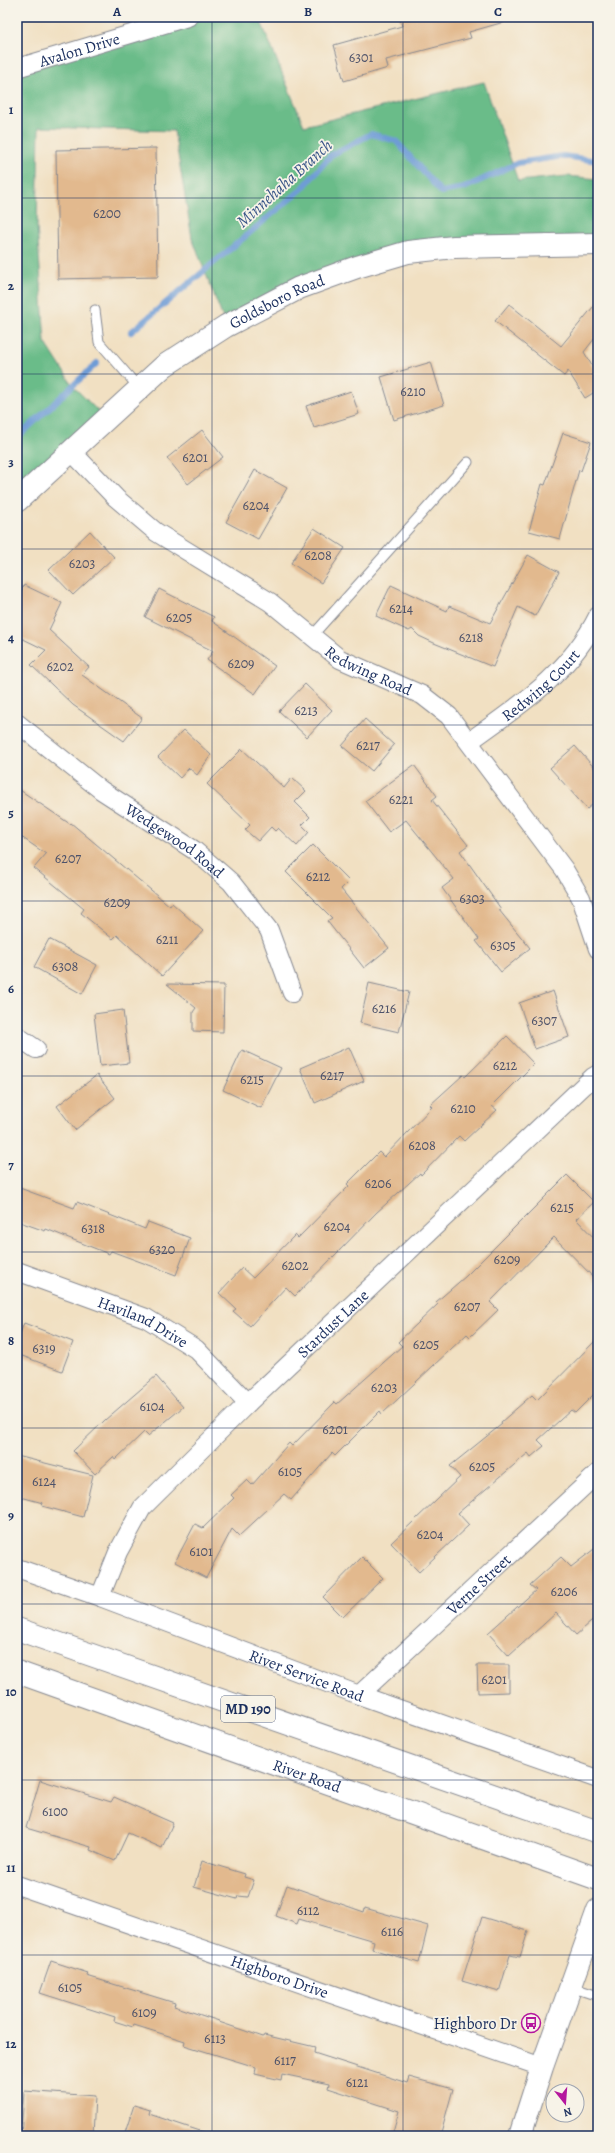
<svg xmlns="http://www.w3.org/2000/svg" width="615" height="2153" viewBox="0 0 615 2153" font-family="Alegreya,serif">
  <rect width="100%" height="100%" fill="#f7f3e8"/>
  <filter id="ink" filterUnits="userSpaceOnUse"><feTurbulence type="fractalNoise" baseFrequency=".025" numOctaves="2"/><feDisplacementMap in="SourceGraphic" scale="8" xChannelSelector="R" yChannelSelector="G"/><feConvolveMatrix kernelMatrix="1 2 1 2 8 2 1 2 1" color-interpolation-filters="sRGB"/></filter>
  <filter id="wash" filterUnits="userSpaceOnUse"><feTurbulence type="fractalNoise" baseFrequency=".012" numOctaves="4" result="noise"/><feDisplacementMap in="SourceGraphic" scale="16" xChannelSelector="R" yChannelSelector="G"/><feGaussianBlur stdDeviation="0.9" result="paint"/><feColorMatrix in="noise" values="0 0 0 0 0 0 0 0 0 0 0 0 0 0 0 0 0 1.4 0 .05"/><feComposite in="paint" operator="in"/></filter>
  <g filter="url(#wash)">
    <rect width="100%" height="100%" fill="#f1e0c2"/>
    <polygon fill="#6abc89" stroke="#427674" points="188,17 259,17 304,126 484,82 518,181 567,176 598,179 598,244 408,252 226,326 192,238 174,131 39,127 37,226 45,342 73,386 107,420 17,495 17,68"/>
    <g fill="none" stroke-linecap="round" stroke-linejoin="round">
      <g stroke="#6e9cd6" stroke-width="6">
        <polyline points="131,332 302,189 331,155 371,134 396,141 441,192 464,188 518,163 563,156 598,161"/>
        <polyline points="17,438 97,363"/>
      </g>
    </g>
    <g id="blocks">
      <g fill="#e2b98e">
        <polygon points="399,17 503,17 504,22 469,32 471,38 386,60 388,68 344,81 334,45 402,26"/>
        <polygon points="156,148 158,277 58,279 56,150"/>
        <polygon points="598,301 598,334 584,352 598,376 598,390 585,398 568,371 564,376 495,321 509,304 561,346"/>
        <polygon points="431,362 444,405 394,420 381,377"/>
        <polygon points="351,391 359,414 314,428 306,406"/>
        <polygon points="202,430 223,457 188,484 167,458"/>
        <polygon points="563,433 591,442 581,471 579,470 560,539 529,531 542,484 545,485"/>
        <polygon points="255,470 287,488 258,539 226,522"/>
        <polygon points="314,528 345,548 321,583 291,563"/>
        <polygon points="90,531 114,557 73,595 49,570"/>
        <polygon points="528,555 559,572 535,616 518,607 493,667 434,643 419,636 412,629 409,631 376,616 391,585 447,611 449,606 490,623"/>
        <polygon points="24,585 62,603 49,630 89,667 82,675 142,718 124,741 73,705 31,665 46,650 17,636 17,600"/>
        <polygon points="159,589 214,617 212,621 275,666 255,694 207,660 213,651 145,617"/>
        <polygon points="305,684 332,710 307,737 279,711"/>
        <polygon points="365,719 394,745 372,771 342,746"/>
        <polygon points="184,730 211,755 197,775 189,768 180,778 158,757"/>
        <polygon points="575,746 598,772 598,800 587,809 550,768"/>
        <polygon points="242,749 284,788 292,778 306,791 295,802 310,817 302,825 309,832 297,846 278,828 275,831 271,827 258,841 245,830 250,825 207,784"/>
        <polygon points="414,765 437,796 432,800 468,845 460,851 501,909 499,910 530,948 501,972 476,941 479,939 442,888 454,879 406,820 389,832 365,801"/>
        <polygon points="17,788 70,824 71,823 170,906 172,903 203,931 162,976 117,935 113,939 81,913 84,909 34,868 46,854 17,834"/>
        <polygon points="313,845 349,881 341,889 389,948 364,968 327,921 332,918 286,872"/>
        <polygon points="49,939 97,965 82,994 34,967"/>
        <polygon points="369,983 409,992 399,1032 360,1023"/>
        <polygon points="167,984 224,985 223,1032 193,1031 193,1012 196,1008"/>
        <polygon points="553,991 569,1037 535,1049 519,1003"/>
        <polygon points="123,1010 129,1063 100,1066 94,1014"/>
        <polygon points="507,1036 534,1064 492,1106 497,1110 464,1141 459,1136 421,1175 420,1173 376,1213 295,1296 286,1287 250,1326 233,1311 236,1309 219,1293 242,1268 253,1278 295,1235 298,1238 349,1186 347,1184 379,1152 384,1157 432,1107 430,1105 463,1075 465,1077"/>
        <polygon points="349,1047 364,1081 315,1103 300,1068"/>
        <polygon points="242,1050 281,1068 261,1108 223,1090"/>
        <polygon points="97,1075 115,1098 75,1130 57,1106"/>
        <polygon points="567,1175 594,1202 576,1219 598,1242 598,1282 554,1237 490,1302 498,1310 470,1337 467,1334 382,1414 380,1411 335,1456 332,1453 291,1500 284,1494 239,1536 232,1529 206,1578 175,1562 195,1524 203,1528 234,1498 231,1495 247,1480 252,1485 289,1443 292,1446 335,1402 337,1404 402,1346 398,1342 438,1304 436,1302 466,1276"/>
        <polygon points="17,1187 74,1208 77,1202 145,1229 148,1222 190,1238 176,1275 111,1251 109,1254 46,1229 45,1231 17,1221"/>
        <polygon points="24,1323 73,1342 62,1371 17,1354 17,1342"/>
        <polygon points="598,1338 598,1390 575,1413 571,1410 538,1440 544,1446 531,1457 528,1453 458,1513 469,1525 419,1572 391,1543 460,1477 450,1466 502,1424 501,1422 532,1395 537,1400"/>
        <polygon points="156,1376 183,1407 148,1436 144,1432 115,1460 113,1457 95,1474 73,1451 105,1420"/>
        <polygon points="17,1456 93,1475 83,1517 42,1506 43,1503 17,1496"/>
        <polygon points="598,1546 598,1616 576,1635 556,1613 509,1656 488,1633 536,1590 530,1585 561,1557 571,1567"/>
        <polygon points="362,1557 383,1578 343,1617 323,1597"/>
        <polygon points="477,1665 509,1665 509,1692 478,1693"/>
        <polygon points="40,1780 111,1802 114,1797 173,1823 162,1848 128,1833 115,1861 90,1850 91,1847 26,1828"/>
        <polygon points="202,1861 245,1874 244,1877 254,1880 248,1897 238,1896 237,1899 194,1887"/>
        <polygon points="287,1885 364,1912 365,1908 428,1926 419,1963 372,1949 374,1941 299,1919 297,1924 276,1916"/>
        <polygon points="482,1917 528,1931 520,1957 510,1955 499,1992 462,1981"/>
        <polygon points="51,1961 88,1973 87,1976 175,2003 174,2006 219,2021 219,2022 263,2037 264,2035 315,2047 314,2053 407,2083 409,2077 453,2089 440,2136 392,2136 399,2111 328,2088 329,2084 282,2074 281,2080 255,2074 256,2067 184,2045 185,2041 134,2025 133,2027 114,2021 115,2017 40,1993"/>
        <polygon points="24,2091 95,2096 93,2136 21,2136"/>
        <polygon points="134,2105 150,2110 149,2114 206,2133 206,2136 124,2136"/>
      </g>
    </g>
  </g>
  <g filter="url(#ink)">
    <use href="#blocks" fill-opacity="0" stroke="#868890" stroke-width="1"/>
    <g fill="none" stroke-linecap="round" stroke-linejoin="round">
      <defs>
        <g id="service">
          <polyline points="95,310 99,342 140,389"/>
          <polyline points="312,636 468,462"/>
          <polyline points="571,1987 598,1996"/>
        </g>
        <g id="minor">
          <path id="s1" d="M17,68l171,-51"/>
          <path id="s2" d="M72,452l44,46 40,34 114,70 70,57 82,36 27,21 115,153 17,29 17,51"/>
          <path id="s3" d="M17,723l84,67 93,60 37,32 38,48 23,63"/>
          <path id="s4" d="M470,741c50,-36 100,-68 128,-125"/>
          <polyline points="17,1036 36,1049"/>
          <path id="s5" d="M17,1271l129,47 50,31 52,54"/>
          <path id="s6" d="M17,1568l83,29 259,98 239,84"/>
          <path id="s7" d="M100,1597l18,-45 24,-44 106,-105 345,-326 5,-3"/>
          <path id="s8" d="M359,1695l239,-222"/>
          <path id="s9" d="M17,1885l525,182"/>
        </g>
        <polyline id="tertiary" points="520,2136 542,2067 598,1910"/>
        <g id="secondary">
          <path id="s10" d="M17,501l147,-135 62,-40 73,-38 58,-21 51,-15 46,-5 144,-3"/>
        </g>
        <g id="primary">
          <polyline points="17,1629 598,1832"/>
          <path id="s11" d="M17,1672l581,207"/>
        </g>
      </defs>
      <use href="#service" stroke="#868890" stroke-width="11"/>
      <use href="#minor" stroke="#868890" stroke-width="20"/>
      <use href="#tertiary" stroke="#868890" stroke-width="24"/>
      <use href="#secondary" stroke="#868890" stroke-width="24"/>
      <use href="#primary" stroke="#868890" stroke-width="24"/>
      <use href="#service" stroke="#fff" stroke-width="9"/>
      <use href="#minor" stroke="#fff" stroke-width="18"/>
      <use href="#tertiary" stroke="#fff" stroke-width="22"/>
      <use href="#secondary" stroke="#fff" stroke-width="22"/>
      <use href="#primary" stroke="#fff" stroke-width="22"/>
    </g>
  </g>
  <path fill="none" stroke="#1b2f5e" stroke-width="1" stroke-opacity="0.55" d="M212,17v2119M403,17v2119M17,198h581M17,374h581M17,549h581M17,725h581M17,901h581M17,1076h581M17,1252h581M17,1428h581M17,1604h581M17,1780h581M17,1955h581"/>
  <defs>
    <symbol id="bus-ring" viewBox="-11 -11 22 22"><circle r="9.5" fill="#f7f3e8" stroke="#b5179e" stroke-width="1.5"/><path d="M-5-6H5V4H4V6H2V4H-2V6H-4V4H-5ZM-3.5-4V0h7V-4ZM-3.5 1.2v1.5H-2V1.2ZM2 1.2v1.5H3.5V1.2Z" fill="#b5179e"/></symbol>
  </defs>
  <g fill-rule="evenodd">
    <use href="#bus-ring" x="520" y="2012" width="22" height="22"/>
  </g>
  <g text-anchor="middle" stroke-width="3.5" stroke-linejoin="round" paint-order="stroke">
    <g font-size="14" fill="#4d526a">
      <text x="361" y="62">6301</text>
      <text x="107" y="218">6200</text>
      <text x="413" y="396">6210</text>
      <text x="195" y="462">6201</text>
      <text x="256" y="510">6204</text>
      <text x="318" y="560">6208</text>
      <text x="82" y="568">6203</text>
      <text x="401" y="613">6214</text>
      <text x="179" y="622">6205</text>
      <text x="471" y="642">6218</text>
      <text x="241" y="668">6209</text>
      <text x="60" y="671">6202</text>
      <text x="306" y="715">6213</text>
      <text x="368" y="750">6217</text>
      <text x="401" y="804">6221</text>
      <text x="68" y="863">6207</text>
      <text x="318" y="881">6212</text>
      <text x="472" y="903">6303</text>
      <text x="117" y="907">6209</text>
      <text x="167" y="944">6211</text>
      <text x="503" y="950">6305</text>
      <text x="65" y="971">6308</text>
      <text x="384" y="1013">6216</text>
      <text x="544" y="1025">6307</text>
      <text x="505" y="1070">6212</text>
      <text x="332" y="1080">6217</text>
      <text x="252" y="1084">6215</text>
      <text x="463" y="1113">6210</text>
      <text x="422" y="1150">6208</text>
      <text x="378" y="1188">6206</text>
      <text x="562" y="1212">6215</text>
      <text x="337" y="1231">6204</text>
      <text x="93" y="1233">6318</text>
      <text x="162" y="1254">6320</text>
      <text x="507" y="1264">6209</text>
      <text x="295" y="1270">6202</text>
      <text x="467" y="1311">6207</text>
      <text x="426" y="1349">6205</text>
      <text x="44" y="1353">6319</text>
      <text x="384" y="1392">6203</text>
      <text x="152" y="1411">6104</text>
      <text x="335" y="1434">6201</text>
      <text x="482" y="1471">6205</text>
      <text x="290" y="1476">6105</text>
      <text x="44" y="1486">6124</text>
      <text x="430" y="1539">6204</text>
      <text x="201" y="1556">6101</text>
      <text x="564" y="1596">6206</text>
      <text x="494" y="1684">6201</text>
      <text x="55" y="1816">6100</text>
      <text x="308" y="1915">6112</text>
      <text x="392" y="1936">6116</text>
      <text x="70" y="1992">6105</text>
      <text x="144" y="2017">6109</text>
      <text x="215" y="2043">6113</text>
      <text x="285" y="2065">6117</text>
      <text x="357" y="2087">6121</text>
    </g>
    <rect fill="#f7f3e8" stroke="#5d6a87" stroke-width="1" x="221" y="1696" width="54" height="26" rx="3"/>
    <g font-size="15" font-weight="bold" fill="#1b2f5e">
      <text x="248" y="1714">MD 190</text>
    </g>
    <g font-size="16" fill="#1b2f5e" stroke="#f7f3e8">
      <text dy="6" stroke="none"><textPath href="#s1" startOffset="65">Avalon Drive</textPath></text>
      <text dy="6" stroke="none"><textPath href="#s10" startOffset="330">Goldsboro Road</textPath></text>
      <text dy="6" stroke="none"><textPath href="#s2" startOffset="371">Redwing Road</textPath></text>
      <text dy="6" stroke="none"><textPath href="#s4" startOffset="90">Redwing Court</textPath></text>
      <text dy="6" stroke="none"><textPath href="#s3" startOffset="197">Wedgewood Road</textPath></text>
      <text dy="6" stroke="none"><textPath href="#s5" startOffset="136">Haviland Drive</textPath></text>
      <text dy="6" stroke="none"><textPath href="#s7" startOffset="364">Stardust Lane</textPath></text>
      <text dy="6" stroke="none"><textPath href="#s8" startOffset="163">Verne Street</textPath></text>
      <text dy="6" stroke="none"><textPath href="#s6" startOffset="309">River Service Road</textPath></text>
      <text dy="6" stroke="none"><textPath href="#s11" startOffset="308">River Road</textPath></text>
      <text dy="6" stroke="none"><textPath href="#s9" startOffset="278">Highboro Drive</textPath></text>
    </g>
    <g font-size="16" fill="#1b2f5e" stroke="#f7f3e8" text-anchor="end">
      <text x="517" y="2029">Highboro Dr</text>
    </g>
    <g font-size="17" font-style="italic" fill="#385588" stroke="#f7f3e8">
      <text transform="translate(284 183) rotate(-42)" y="6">Minnehaha Branch</text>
    </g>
  </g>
  <rect width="615" height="2153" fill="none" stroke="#f7f3e8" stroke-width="44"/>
  <g transform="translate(565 2103) rotate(163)"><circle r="19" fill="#f7f3e8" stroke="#9fa5b1"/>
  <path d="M0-3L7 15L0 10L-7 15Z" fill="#b5179e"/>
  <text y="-6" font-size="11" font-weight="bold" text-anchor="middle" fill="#1b2f5e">N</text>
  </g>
  <rect x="22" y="22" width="571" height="2109" fill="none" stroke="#1b2f5e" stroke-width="1.5"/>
  <g font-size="13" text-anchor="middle" font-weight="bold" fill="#1b2f5e">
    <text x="117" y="16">A</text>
    <text x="308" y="16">B</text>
    <text x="498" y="16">C</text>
    <text x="11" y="114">1</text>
    <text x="11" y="290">2</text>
    <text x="11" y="466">3</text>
    <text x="11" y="642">4</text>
    <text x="11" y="817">5</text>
    <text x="11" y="993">6</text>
    <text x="11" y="1169">7</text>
    <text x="11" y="1345">8</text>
    <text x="11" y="1520">9</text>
    <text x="11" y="1696">10</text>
    <text x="11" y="1872">11</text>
    <text x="11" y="2048">12</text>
  </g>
</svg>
